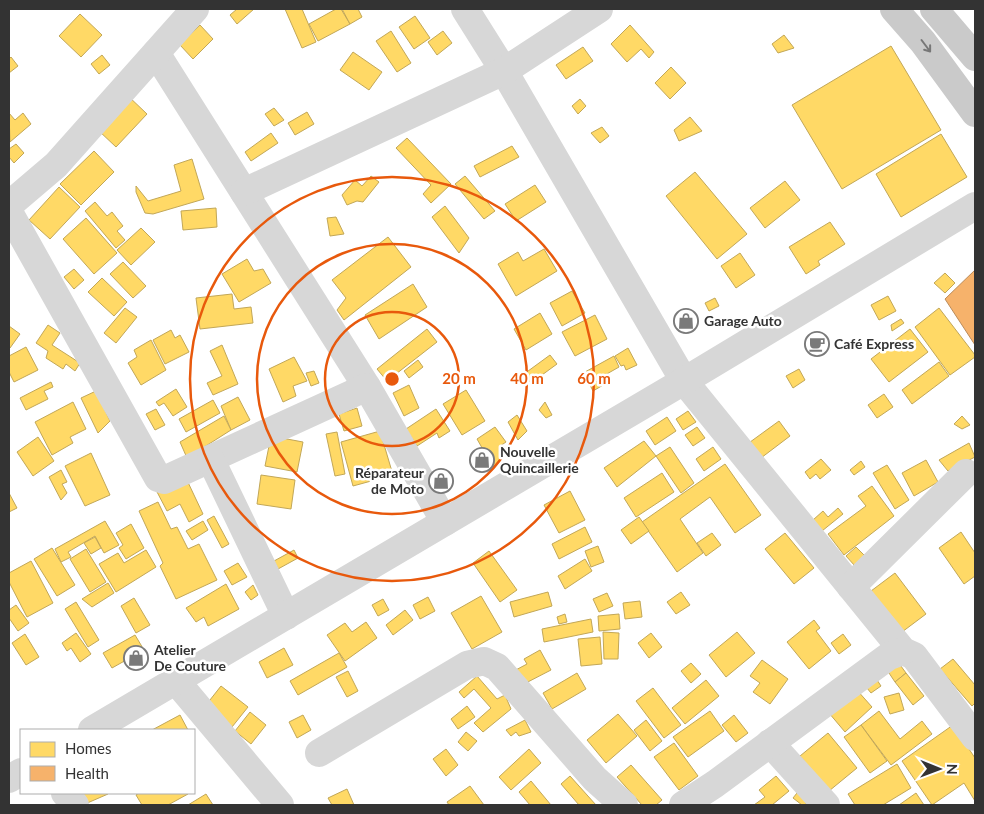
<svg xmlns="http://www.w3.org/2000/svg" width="984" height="814" viewBox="0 0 984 814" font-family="Lato,sans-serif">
  <rect width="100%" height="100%" fill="#fff"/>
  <g fill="#ffd966" stroke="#c2a757">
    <polygon points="237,9 254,9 237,24 230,15"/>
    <polygon points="285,9 302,9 316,42 302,48"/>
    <polygon points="336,9 341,9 350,24 318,41 309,24"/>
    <polygon points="342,9 358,9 362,17 350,24"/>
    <polygon points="80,14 102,35 81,57 59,36"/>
    <polygon points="415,16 430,38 414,49 399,27"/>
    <polygon points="200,25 213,39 193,59 180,45"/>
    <polygon points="630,25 654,52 649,58 641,49 627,62 611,44"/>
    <polygon points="391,31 411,63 397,72 376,41"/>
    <polygon points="443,31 452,43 437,55 428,42"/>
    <polygon points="784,35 794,48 778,53 772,44"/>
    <polygon points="891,46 941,130 842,189 792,105"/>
    <polygon points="583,47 593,61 566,79 556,65"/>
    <polygon points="353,52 382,72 369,90 340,70"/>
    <polygon points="102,55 110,65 99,74 91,64"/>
    <polygon points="11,57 18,66 9,73 9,59"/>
    <polygon points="671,67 686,83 670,99 655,83"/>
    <polygon points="126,94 147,114 116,147 98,130"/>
    <polygon points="580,99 586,106 578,114 572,106"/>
    <polygon points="274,108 284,120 274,126 265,114"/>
    <polygon points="307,112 314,124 295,135 288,123"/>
    <polygon points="9,113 15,120 23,113 31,124 10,142"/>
    <polygon points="690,117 702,131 679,141 674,130"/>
    <polygon points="602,127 609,136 600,143 591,133"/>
    <polygon points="271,133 278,143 251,161 245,152"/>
    <polygon points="941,134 967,177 901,217 876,174"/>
    <polygon points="407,138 451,184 431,203 423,194 431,185 396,148"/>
    <polygon points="16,144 24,153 14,163 9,157 9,149"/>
    <polygon points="512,146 519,157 480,177 474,166"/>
    <polygon points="94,151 114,172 81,205 60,184"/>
    <polygon points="192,159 204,199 153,214 145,213 136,192 136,186 148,201 181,191 174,165"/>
    <polygon points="695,172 747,234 717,259 666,196"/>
    <polygon points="371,176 379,182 363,202 357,201 347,205 342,195 355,180 362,186"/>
    <polygon points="465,176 495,211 484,219 455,184"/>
    <polygon points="785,181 800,200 765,228 750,208"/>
    <polygon points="535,185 546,202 516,221 505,204"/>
    <polygon points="59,187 80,207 50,239 29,220"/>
    <polygon points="95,202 107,216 112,212 123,226 117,231 125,240 116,248 85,211"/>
    <polygon points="445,206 469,238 459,253 432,217"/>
    <polygon points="216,208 217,227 183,230 181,211"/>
    <polygon points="336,217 344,234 330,236 327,218"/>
    <polygon points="86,218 117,253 94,274 63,239"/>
    <polygon points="830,222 845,244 818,261 820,265 806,274 789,247"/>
    <polygon points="141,228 155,242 131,265 117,250"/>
    <polygon points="388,237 411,267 344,320 337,310 346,298 332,280"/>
    <polygon points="544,249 557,271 516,296 498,264 518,252 523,261"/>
    <polygon points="740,253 755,275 736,288 721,266"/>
    <polygon points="247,259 254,271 263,269 271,283 239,302 222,274"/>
    <polygon points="123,262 146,286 133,298 110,274"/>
    <polygon points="74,269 84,280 74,289 64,277"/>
    <polygon points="945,273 955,283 945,293 934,283"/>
    <polygon points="102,278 127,302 114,316 88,292"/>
    <polygon points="413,284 427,307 379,339 365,315"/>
    <polygon points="572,291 585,313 562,326 550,303"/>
    <polygon points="232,294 234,309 251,307 253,323 200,329 196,298"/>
    <polygon points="888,296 896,311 879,320 871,305"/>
    <polygon points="715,298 719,306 709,311 705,303"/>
    <polygon points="125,308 137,317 116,343 104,333"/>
    <polygon points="939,308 975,355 975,357 950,375 915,327"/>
    <polygon points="540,313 552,334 526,350 514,329"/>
    <polygon points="595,315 607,339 575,356 562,332"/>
    <polygon points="901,319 904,323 892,331 891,325"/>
    <polygon points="48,325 60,333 52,345 80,363 75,371 66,364 63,369 46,358 48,351 36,343"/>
    <polygon points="9,326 20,334 10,348 9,348"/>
    <polygon points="427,329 437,342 387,381 377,369"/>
    <polygon points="910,329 928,352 889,382 871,359"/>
    <polygon points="171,330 175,338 180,335 189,352 165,364 153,340"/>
    <polygon points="151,340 166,370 141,385 128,363 137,357 134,350"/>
    <polygon points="222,345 238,384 213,395 207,383 222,376 210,351"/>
    <polygon points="26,347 38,370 14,382 9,372 9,356"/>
    <polygon points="628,348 637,365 626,370 624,365 621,366 615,356"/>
    <polygon points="550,355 557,364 531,383 524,374"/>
    <polygon points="614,356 619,367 591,383 585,372"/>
    <polygon points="294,357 307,381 293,386 296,396 283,402 269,369"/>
    <polygon points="418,360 423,367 409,378 404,371"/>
    <polygon points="939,362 949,376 912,404 902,390"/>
    <polygon points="799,369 805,380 793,388 786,376"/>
    <polygon points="314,371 319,383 311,386 306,373"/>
    <polygon points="603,378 605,384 593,391 590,385"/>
    <polygon points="51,382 53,387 44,391 48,399 26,410 20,398"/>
    <polygon points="409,385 419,408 404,416 393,393"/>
    <polygon points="176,389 187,407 173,416 164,403 159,406 156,402"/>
    <polygon points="466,390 485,421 462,435 443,404"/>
    <polygon points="96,391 110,421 98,433 81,398"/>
    <polygon points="884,394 893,407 877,418 868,405"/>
    <polygon points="238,397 250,420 231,430 221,406"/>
    <polygon points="213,400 220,413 186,432 179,419"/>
    <polygon points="73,402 86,429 70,437 73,443 52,455 35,422"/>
    <polygon points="545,402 552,415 546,418 539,410"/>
    <polygon points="357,408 362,426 344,431 339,414"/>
    <polygon points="156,409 165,425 155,430 146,414"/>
    <polygon points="436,409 450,431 439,438 437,433 417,446 406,429"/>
    <polygon points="688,411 696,422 683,430 676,419"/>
    <polygon points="517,415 527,431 518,440 508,422"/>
    <polygon points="224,416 231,430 187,458 180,442"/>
    <polygon points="962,416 970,425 962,429 954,424"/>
    <polygon points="667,417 676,431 655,445 646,431"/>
    <polygon points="779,421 790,436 757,461 746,445"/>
    <polygon points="495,427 506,442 500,446 504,457 493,467 477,439"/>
    <polygon points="697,427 705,438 693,446 685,435"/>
    <polygon points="380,431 393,475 353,486 341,442"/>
    <polygon points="337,432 345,474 335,476 326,434"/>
    <polygon points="271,436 303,442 297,472 265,466"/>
    <polygon points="38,437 54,461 33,476 17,452"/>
    <polygon points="644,441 656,456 617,487 604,468"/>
    <polygon points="969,443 975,457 948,471 939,460"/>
    <polygon points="670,447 694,483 681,493 656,456"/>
    <polygon points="713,447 721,459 704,471 696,459"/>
    <polygon points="91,453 110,495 85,506 65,466"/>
    <polygon points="821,459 831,470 820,479 816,474 810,479 805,472"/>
    <polygon points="926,460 938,482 914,496 902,473"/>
    <polygon points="861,461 865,467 854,475 850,470"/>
    <polygon points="725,464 761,515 735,533 710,497 680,519 703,553 677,572 642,522"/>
    <polygon points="887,465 909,500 895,509 873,473"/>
    <polygon points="61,470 67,482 62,484 67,493 61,500 49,477"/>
    <polygon points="662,473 674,492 636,517 624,498"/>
    <polygon points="261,475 295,480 291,509 257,504"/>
    <polygon points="185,476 203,514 189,522 180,504 167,511 156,490"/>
    <polygon points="872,486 894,516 844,555 828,534 866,506 858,496"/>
    <polygon points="570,491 585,520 559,533 544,505"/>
    <polygon points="9,493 17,508 9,512"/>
    <polygon points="158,502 171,529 177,527 188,549 199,544 217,580 176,599 160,566 163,563 139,511"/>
    <polygon points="838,508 843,514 822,531 813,520 823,511 828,517"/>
    <polygon points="214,516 229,544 222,548 207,520"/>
    <polygon points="639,517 649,531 631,544 621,530"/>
    <polygon points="105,521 119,545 104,553 95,536 68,552 71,557 61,562 55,549"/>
    <polygon points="203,521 208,530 192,540 186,531"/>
    <polygon points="131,524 144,548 126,559 119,548 123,545 116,533"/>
    <polygon points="585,527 592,542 559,559 552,544"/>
    <polygon points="961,532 975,553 975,576 964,584 939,548"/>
    <polygon points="712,533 721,545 706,556 697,543"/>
    <polygon points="785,533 814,568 794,584 765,549"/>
    <polygon points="95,537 101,548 91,554 84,543"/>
    <polygon points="598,546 604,562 591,567 585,551"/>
    <polygon points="856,547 865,556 855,566 846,556"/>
    <polygon points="52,548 75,585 57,596 34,559"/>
    <polygon points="86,549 106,582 90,592 70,559"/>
    <polygon points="146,550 156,567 116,592 99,564 118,553 124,563"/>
    <polygon points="294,550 298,558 278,569 274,561"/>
    <polygon points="489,551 517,590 500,602 473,563"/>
    <polygon points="585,559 592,571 565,589 558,576"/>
    <polygon points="31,561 53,603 27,617 9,582 9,573"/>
    <polygon points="238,563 247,577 232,585 224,571"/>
    <polygon points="895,573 926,614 902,632 871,591"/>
    <polygon points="108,583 114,593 92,607 82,599"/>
    <polygon points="226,584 239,609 208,626 204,617 196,622 186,608"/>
    <polygon points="253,585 258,595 251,600 245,592"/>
    <polygon points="548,592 552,606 514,617 510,602"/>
    <polygon points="681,592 690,605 676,614 667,602"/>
    <polygon points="607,593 613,606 599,612 593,599"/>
    <polygon points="481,596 502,632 472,649 451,613"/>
    <polygon points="428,597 435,611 420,619 413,605"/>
    <polygon points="134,598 150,625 136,633 121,606"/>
    <polygon points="383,599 389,610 378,616 372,605"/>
    <polygon points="640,601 642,617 625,619 623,603"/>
    <polygon points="76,602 99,640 88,647 65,609"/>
    <polygon points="16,605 29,623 18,631 9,618 9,610"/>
    <polygon points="405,610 413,620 393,635 386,625"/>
    <polygon points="565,614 567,622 559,624 557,617"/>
    <polygon points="619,614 620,629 599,631 598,616"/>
    <polygon points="591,619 593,632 544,642 542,629"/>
    <polygon points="814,620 820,628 816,631 831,651 809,669 787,642"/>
    <polygon points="366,622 377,638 345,661 327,635 345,623 352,632"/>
    <polygon points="603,632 619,633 618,659 604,659"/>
    <polygon points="737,632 755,653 726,677 709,655"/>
    <polygon points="76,633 91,654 80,662 71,648 67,651 62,643"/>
    <polygon points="651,633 662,647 649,658 638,643"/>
    <polygon points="25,634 39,657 26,665 12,643"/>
    <polygon points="843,634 851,645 839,654 831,643"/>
    <polygon points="135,635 144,650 112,668 103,653"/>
    <polygon points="600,637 602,664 581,666 578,639"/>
    <polygon points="284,648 293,665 267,678 259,662"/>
    <polygon points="540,650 551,670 520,686 512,672 527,664 524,659"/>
    <polygon points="339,653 347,667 298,695 290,681"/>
    <polygon points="953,659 975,685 975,703 972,706 940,669"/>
    <polygon points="762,660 788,679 770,704 753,692 760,683 750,676"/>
    <polygon points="898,662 906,673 895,682 887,670"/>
    <polygon points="691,663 701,674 691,683 681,671"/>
    <polygon points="348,671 358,691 347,697 336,677"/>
    <polygon points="577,673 586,689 552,709 543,693"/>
    <polygon points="906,673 924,696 913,705 895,682"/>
    <polygon points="873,674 881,686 871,693 862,682"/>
    <polygon points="477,676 497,699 505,695 511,709 483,732 474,723 491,708 474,689 464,698 459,692"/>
    <polygon points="706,680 719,696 685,724 672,708"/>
    <polygon points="221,686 248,707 232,727 206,705"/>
    <polygon points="653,688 681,725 664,738 636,701"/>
    <polygon points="856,689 872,707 845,732 829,713"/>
    <polygon points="899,693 904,710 890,714 884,697"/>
    <polygon points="467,706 475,717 458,729 451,719"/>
    <polygon points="710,711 724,731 688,757 673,737"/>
    <polygon points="879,711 900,739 922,721 932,734 891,765 861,725"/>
    <polygon points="250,712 266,725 251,744 235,731"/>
    <polygon points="618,714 637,736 606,763 587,740"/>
    <polygon points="180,715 188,730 152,730"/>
    <polygon points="303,715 311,730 297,738 289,722"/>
    <polygon points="734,715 748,733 736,742 722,725"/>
    <polygon points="525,720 531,732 519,736 516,732 511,736 506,730"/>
    <polygon points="646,720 662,741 650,751 634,730"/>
    <polygon points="861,725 887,761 870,773 844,737"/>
    <polygon points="953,725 975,758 975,801 964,783 932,805 902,761"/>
    <polygon points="466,732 477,741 468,751 458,742"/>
    <polygon points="828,733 857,768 829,791 800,756"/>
    <polygon points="674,743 698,776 679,790 654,757"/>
    <polygon points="446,749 458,765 446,776 433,759"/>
    <polygon points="529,749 541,763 511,790 499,777"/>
    <polygon points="897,764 911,788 883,805 855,805 848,794"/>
    <polygon points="631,765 662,800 656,805 642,805 617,777"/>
    <polygon points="570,776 596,805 579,805 561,784"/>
    <polygon points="776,776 789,791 772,805 754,805 765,797 759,790"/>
    <polygon points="531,781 551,805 530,805 519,792"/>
    <polygon points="470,786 484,805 449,805 447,802"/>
    <polygon points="801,788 812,796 805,805 802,805 793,798"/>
    <polygon points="347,789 354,805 332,805 328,798"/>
    <polygon points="81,793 108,793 108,794 85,804"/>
    <polygon points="139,793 187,793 188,794 168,805 142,805 136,795"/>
    <polygon points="916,793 924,805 899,805"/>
    <polygon points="206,794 213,805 188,805"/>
  </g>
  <polygon fill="#f6b26b" stroke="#bc8c5a" points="975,270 975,345 945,299"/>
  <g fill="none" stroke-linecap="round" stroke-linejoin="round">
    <g stroke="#d7d7d7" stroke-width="28">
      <polyline points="465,9 504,71 684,381 903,651 914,656 975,737"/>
      <polyline points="156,53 367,387 445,522"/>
      <polyline points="244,192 504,71 599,9"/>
      <polyline points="9,205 56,165 195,9"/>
      <polyline points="9,212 158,478 164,480 367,387"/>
      <polyline points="211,460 286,616"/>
      <polyline points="851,587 966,473"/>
      <polyline points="176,681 280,805"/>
      <polyline points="92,730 684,381 975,206"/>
      <polyline points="770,743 826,805"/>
      <polyline points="319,753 467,665 484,661 497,667 595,779 624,805"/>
      <polyline points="9,779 21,772"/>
      <polyline points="65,793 75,805"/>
      <polyline points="683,805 715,784 889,656 903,651"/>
    </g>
    <g stroke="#cacaca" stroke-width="28">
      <polyline points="894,9 923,42 975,113"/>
      <polyline points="934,9 975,57"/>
    </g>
  </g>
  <defs><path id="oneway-shaft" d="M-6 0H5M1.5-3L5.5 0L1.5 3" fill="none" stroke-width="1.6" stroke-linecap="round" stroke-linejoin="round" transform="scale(1.25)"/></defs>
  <use stroke="#777" href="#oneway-shaft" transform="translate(926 46) rotate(53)"/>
  <g fill="none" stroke="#e8590c" stroke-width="2.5">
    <circle cx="392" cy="379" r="67"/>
    <circle cx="392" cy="379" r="135"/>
    <circle cx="392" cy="379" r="202"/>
  </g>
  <defs>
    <symbol id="shop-ring" viewBox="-11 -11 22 22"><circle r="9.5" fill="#fff" stroke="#7a7a7a" stroke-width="1.5"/><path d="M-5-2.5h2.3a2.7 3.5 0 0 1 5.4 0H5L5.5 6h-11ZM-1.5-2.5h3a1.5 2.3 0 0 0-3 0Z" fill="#7a7a7a"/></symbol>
    <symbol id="cafe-ring" viewBox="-11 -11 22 22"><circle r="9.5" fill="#fff" stroke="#7a7a7a" stroke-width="1.5"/><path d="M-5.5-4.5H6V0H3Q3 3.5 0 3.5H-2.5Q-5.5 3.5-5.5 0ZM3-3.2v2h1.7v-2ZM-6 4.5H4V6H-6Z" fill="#7a7a7a"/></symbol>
  </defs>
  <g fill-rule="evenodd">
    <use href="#shop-ring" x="672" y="307" width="28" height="28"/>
    <use href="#cafe-ring" x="803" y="330" width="28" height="28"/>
    <use href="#shop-ring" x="468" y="446" width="28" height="28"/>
    <use href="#shop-ring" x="427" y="467" width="28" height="28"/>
    <use href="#shop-ring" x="122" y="644" width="28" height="28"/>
  </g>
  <g text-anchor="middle" stroke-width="5" stroke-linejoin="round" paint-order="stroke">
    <g font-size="14" font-weight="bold" fill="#333" stroke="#fff" text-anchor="start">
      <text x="704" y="326">Garage Auto</text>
      <text x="834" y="349">Café Express</text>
      <text x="500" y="457">Nouvelle<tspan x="500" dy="16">Quincaillerie</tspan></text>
      <text x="424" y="478" text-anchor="end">Réparateur<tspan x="424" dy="16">de Moto</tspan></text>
      <text x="154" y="655">Atelier<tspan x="154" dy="16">De Couture</tspan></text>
    </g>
  </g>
  <circle cx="392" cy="379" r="8" fill="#e8590c" stroke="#fff" stroke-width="2.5"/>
  <g font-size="15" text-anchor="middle" font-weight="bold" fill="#e8590c" stroke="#fff" stroke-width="5" stroke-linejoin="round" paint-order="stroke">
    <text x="459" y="384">20 m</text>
    <text x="527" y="384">40 m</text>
    <text x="594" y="384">60 m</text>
  </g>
  <rect width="984" height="814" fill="none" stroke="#333333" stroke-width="20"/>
  <rect x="20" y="729" width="175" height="65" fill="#ffffff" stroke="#adadad"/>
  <rect x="30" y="742" width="25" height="15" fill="#ffd966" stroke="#adadad"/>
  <text x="65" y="754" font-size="15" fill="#333333">Homes</text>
  <rect x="30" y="766" width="25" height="15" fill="#f6b26b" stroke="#adadad"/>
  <text x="65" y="779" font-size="15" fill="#333333">Health</text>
  <g transform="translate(939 769) rotate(91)" stroke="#ffffff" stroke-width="4" paint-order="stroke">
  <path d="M0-4L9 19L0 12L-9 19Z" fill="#333333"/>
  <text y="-8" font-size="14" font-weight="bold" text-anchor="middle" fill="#333333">N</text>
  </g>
</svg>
